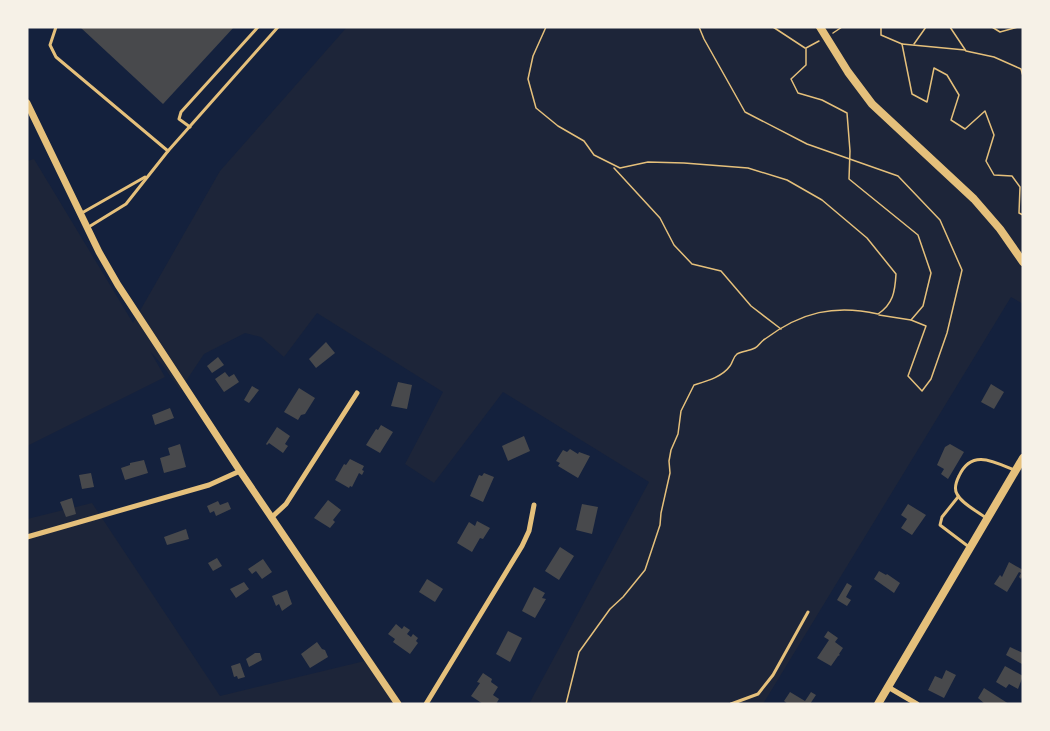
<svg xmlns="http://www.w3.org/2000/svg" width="1050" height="731" viewBox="0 0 1050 731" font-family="Ubuntu,sans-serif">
  <rect width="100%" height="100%" fill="#14213d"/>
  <g fill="#1d2539">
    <polygon points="347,27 1023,27 1023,304 1011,297 763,704 529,704 649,482 503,392 434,483 405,464 443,392 317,313 284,357 261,337 245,333 204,354 180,390 164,367 150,351 165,377 27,446 27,161 34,159 133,323 220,171"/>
    <polygon points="92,503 220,696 373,659 403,704 27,704 27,519"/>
  </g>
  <g fill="#48494c">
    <polygon points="80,27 234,27 163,104"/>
    <polygon points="326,342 335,353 316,368 309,359"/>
    <polygon points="218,357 224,365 212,373 207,366"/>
    <polygon points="225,372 229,377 234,374 239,382 224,392 215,379"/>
    <polygon points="398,382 412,385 407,409 391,406"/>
    <polygon points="991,384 1004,392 994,409 981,402"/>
    <polygon points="252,386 259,390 249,403 244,400"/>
    <polygon points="299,388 315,398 305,414 301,415 298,420 284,412"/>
    <polygon points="170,408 174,418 155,425 152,415"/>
    <polygon points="381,425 393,432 380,453 366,445 376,429 378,430"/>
    <polygon points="277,427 290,436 285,444 288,446 283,453 269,443 267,445 266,444"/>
    <polygon points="524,436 530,451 508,461 502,446"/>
    <polygon points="180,444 186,467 164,473 160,458 170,455 168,448"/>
    <polygon points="950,444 964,452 948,479 941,474 944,469 937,465 945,447"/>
    <polygon points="570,449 578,454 579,452 590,456 578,478 558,466 560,463 556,461 563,450 567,452"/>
    <polygon points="350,459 364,466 362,470 364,471 362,475 359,473 352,487 350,486 349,488 335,480 344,464 346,465"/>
    <polygon points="144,460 148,473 125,480 121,468 130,465 130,463"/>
    <polygon points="91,473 94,487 82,489 79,475"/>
    <polygon points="484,473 494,477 483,502 470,496 479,475 482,476"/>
    <polygon points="72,498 76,514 66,517 60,502"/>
    <polygon points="328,500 341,510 333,520 335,522 330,528 314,518"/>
    <polygon points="218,501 220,505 228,502 231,509 216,516 214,511 210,513 207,506"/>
    <polygon points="582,504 598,507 592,534 576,530"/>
    <polygon points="908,504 926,515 912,535 901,528 907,519 901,515"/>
    <polygon points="477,521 490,528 483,539 480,538 472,552 457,543 469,522 475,526"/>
    <polygon points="186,529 189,539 167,545 164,537"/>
    <polygon points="560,547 574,556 559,580 545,571"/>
    <polygon points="217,558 222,566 213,571 208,563"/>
    <polygon points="263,559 272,572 262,579 256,571 252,574 248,569"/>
    <polygon points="1009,562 1023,570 1023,575 1021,579 1019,577 1021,573 1019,572 1007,592 994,584 1000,575 1002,577"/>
    <polygon points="879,571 886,575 887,574 900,583 894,593 874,579"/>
    <polygon points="427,579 443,589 435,602 419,592"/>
    <polygon points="244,582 249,589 236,598 230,589"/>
    <polygon points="847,583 852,586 846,597 851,600 847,606 837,600"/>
    <polygon points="534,587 545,593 542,598 546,599 535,618 522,611"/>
    <polygon points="287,590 292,604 282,611 279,604 276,606 272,596"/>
    <polygon points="396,624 402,629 404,626 410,630 407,634 411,637 413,634 418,638 416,641 418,643 410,654 393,642 395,639 388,634"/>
    <polygon points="508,631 522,638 510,662 496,654"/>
    <polygon points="828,631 838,638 835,642 843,648 839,654 840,655 838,656 831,666 817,658 829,640 824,637"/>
    <polygon points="317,642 322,649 325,650 328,657 310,668 301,654"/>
    <polygon points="1010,647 1023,653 1022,664 1006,655"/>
    <polygon points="255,653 260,653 262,660 249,667 246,659"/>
    <polygon points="240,663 245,677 238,679 237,676 234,677 231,666"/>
    <polygon points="1005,666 1023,676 1018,689 1009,684 1006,688 996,682"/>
    <polygon points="946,670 956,675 944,698 928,690 935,676 942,679"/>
    <polygon points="483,673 492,679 491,682 498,687 493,695 499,699 496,704 483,704 471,696 480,683 477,682"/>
    <polygon points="984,688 1009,704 985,704 978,698"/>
    <polygon points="790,692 805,701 811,692 816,695 810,704 788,704 784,701"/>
  </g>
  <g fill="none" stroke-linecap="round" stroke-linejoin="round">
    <g stroke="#e5c07b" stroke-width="1.5">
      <path d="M546,27l-13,29 -5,23 8,29 22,18 26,15 10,14 26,13 28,-6 36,1 64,5 39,12 35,20 45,38 29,36c-1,18 -3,30 -18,40 -43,-10 -77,-2 -113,25 -4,2 -6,7 -10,9 -6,3 -13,3 -18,6 -4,3 -4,8 -7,12 -8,11 -23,15 -36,19l-13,26 -3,23 -7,16 -2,11 1,12 -9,40 -1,12 -15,45 -22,27 -13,12 -31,43 -13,52"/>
      <polyline points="699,27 704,39 745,112 807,144 898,176 940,220 962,270 947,333 931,379 922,391 908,376 926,326 911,320"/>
      <polyline points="773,27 805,48"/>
      <polyline points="881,27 881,35 902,44 912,94 927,102 934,68 947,75 959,95 951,120 965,129 985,111 994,135 986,161 994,175 1012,176 1020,187 1019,213 1023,215"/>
      <polyline points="950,27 966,51 994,57 1021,69 1023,76"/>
      <polyline points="992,27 1000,32 1018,27"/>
      <polyline points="833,33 842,27"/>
      <polyline points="819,41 806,48 806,65 791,79 798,93 822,100 847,113 850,151 849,179 918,235 931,273 923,306 911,320 879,315"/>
      <polyline points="902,44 965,50"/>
      <polyline points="914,44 926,27"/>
      <polyline points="614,168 660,218 674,245 692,264 721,271 751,306 781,329"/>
    </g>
    <g stroke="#e5c07b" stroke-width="3">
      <polyline points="56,27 50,45 56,57 168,151 126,204 87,228"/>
      <polyline points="190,127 179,119 181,112 258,27"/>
      <polyline points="168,151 278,27"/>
      <polyline points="80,214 145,177"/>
      <polyline points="958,497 942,517 940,525 969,547"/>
      <path d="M986,518c-9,-7 -24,-14 -29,-24 -3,-5 -1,-12 2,-18 12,-27 34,-15 55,-6"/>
      <polyline points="731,704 758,694 773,675 808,612"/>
    </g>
    <g stroke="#e5c07b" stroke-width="5">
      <polyline points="271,518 286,504 357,393"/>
      <polyline points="27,537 209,485 240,471"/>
      <polyline points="888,687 917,704"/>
      <polyline points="426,704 522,546 529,531 534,505"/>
    </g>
    <polyline stroke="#e5c07b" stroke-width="7" points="27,103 99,252 118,285 240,471 398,704"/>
    <g stroke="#e5c07b" stroke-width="8">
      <polyline points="820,27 848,72 872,104 974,199 1000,229 1023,262"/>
      <polyline points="878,704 1023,458"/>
    </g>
  </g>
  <rect width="1050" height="731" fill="none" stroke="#f6f1e7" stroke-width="57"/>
</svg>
